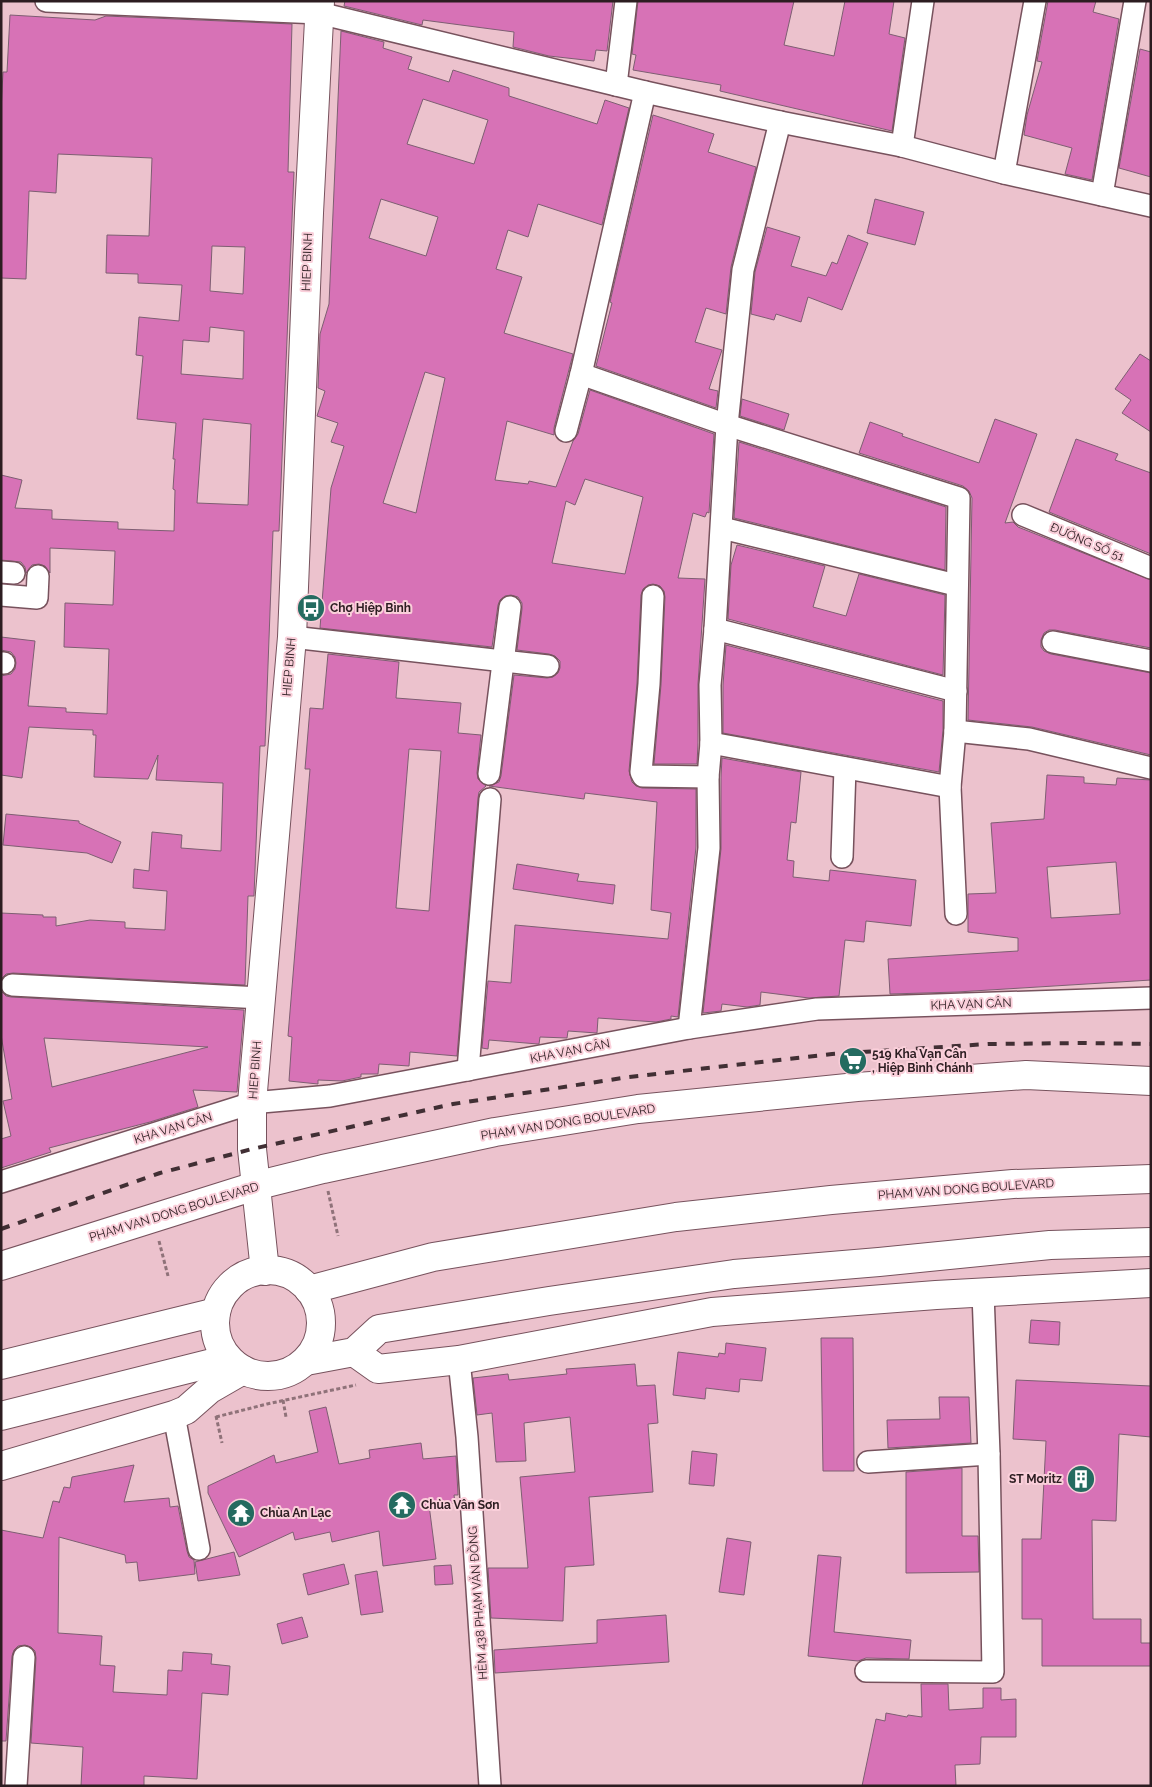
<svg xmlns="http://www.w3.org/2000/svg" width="1152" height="1787" viewBox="0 0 1152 1787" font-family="Raleway,sans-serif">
  <rect width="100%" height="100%" fill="#ecc2cd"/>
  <g fill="#d772b6" stroke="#7e5e72" fill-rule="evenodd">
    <polygon points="345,1 613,1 607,51 596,50 594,61 549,56 513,47 514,32 423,20 422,25 344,6"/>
    <polygon points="638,1 794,1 784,45 834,56 845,1 894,1 889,34 905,38 892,131 720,91 721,85 633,70 636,55 632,54"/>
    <polygon points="1048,1 1096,1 1093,12 1119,19 1092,180 1065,174 1072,148 1024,135 1027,115 1042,62 1037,61"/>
    <path d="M10,15l85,5 11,-4 186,8 -4,148h6l-15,359h-6l-8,215h-5l-6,149v1h-6l-3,89 -232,-12 -7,1 -5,5v-66l42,2v2h13v9l34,-6 35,2v6l40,2 2,-39 -34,-3 1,-19 15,2 3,-39 30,3 -1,13 40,3 2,-68 -67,-3 2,-25 -10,24 -54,-2 2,-42h-3v-5l-26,-1 -38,-2 -7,51 -21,-3v-99l10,-2 4,-5 1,-6 -1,-6 -4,-5 -10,-2v-13l34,4 -7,65 38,2v4l41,2 2,-65 -45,-2 1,-44 48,2 2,-54 -65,-3v25l-5,-7 -6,-2 -7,1 -6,8 -1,-6 -4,-5 -20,-2v-85l21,5 -7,28 37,2v9l66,3v7l56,2 1,-41 -2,-1 2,-30h-2l3,-36 -39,-4 6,-63 -7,-1 3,-38 40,4 3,-36 -44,-2v-9l-32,-1 1,-38 42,1 3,-78 -94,-4 -2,39 -27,-2 -3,88 -25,-1v-167l2,-39h4zM212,246l33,1 -2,47 -33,-3zM210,327l34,4 -1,48 -62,-5 2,-34 26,2zM203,419l48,5 -3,81 -51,-2z"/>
    <path d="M341,31l43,11 -1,6 29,9 -4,12 41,13 4,-12 56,18v8l88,28 8,-24 24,8 -27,117 -64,-21 -10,33 -20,-7 -12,39 26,8 -18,56 69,21 -19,74v7l-47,-14 -12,59 33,4 1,-3 27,6 17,-46 5,-7 12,-44 124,44 -5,79 -2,-1 -2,5 -12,-4 -15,65 27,1 -7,105v59l-1,21h-43l7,-79 4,-88 -1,-6 -4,-5 -7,-2 -5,1 -5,4 -2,6 -4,88 -8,88 3,11 4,4 6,2 54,1v58l-18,170 -7,-1v3l-15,3 -58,-4 -1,15 -29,-2 -1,7 -27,-1 -1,7h-1l-49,-4 -1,9 -6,-1 6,-67 23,2 4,-58 153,14 3,-26 -20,-3 6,-108 -72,-9 -1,6 -95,-13 10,-4 2,-6 13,-101 33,3 6,-1 5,-4 2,-5v-7l-5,-5 -6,-2 -32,-4 5,-41v-6l-4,-6 -7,-2 -6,1 -5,4 -2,5 -6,42 -172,-19 11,-140 13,-42 -13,-4 7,-19 -21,-7 8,-25 -7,-3 2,-54 9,-30zM423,99l65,21 -14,44 -67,-20zM381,199l57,18 -12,39 -57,-18zM425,372l20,6 -29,135 -33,-10zM585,479l58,18 -18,77 -73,-11 14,-62 9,4z"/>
    <polygon points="1140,49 1151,52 1151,177 1119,168"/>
    <polygon points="653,115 714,134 708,152 756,167 731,267 726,314 706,308 695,342 722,350 709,389 718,391 716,408 596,366 612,303 610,302"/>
    <polygon points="875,199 924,212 915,245 867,233"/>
    <polygon points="767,227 800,237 791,266 826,276 832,262 837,264 848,235 868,243 842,310 808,297 801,322 776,314 774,320 751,314 755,272"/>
    <polygon points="1140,354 1151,361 1151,432 1122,413 1131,400 1115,389"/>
    <polygon points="742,399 789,414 784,430 740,416"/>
    <polygon points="995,419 1037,434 1005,523 1013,522 1018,527 1151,580 1151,648 1055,630 1049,630 1044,633 1041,640 1041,647 1044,651 1051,654 1151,673 1151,755 1032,727 968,720 972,498 969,491 963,486 859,453 870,422 903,434 902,436 979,463"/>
    <polygon points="1076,439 1118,454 1115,460 1151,473 1151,554 1049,512"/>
    <polygon points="739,442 946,507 945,570 734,518"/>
    <polygon points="737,545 825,566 813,607 846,616 859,574 945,595 943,675 728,619 731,565"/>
    <polygon points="726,645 943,701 943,730 939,772 723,733 723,685"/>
    <path d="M328,654l71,8 -3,36 65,5 -3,30 23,2 -4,38 1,6 8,7 -7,6 -1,6 -21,258 -47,-4 -1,14 -30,-2 -1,10h-17v3l-19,4 -24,-1v4l-29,-3 3,-44 -4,-1 22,-267h-5l5,-61 13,1zM409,749l32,2 -12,160 -33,-3z"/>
    <polygon points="722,758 801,772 796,823 791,822 787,860 794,861 793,877 829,881 830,870 916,880 911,926 866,921 864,942 845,940 839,996 809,998 761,992 760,1005 747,1007 722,1004 721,1011 703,1013 721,849 721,777"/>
    <path d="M1047,775l37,2v6l32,2 1,-7 34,2v200l-194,12 -67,2 -2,-35 130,-8v-13l-50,-6v-38l28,-1 -5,-70 53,-4zM1116,862l4,52 -69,4 -4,-51z"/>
    <polygon points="6,814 79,821 79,823 121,842 112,863 87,853 3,845"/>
    <polygon points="517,864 579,874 577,881 615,885 613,904 513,889"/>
    <path d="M1,991l5,5 5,1 233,13 -7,82 -44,-2 5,17 -48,15 -101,26 2,4 -50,16v-29l10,-3 -8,-35 9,-2 -11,-64zM44,1038l164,9 -156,40z"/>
    <polygon points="1031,1320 1060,1322 1059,1345 1029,1343"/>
    <polygon points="821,1338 853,1338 854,1471 823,1471"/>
    <polygon points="726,1343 766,1348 762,1381 740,1379 739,1392 706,1388 705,1399 673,1395 678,1352 718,1357 719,1353 725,1354"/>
    <polygon points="635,1364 637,1386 655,1385 658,1423 648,1424 653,1492 589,1497 594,1565 565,1567 563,1621 491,1618 488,1568 528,1568 520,1477 575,1472 570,1417 524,1423 526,1461 496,1462 492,1413 477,1415 473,1378 508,1374 509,1380 567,1374 566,1369"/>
    <polygon points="1016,1380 1151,1386 1151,1437 1119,1434 1116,1521 1092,1520 1093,1619 1141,1619 1141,1643 1151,1643 1151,1666 1042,1666 1042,1619 1022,1619 1022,1539 1041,1539 1046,1441 1013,1439"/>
    <polygon points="939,1397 969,1397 971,1443 888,1448 887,1420 940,1419"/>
    <polygon points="326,1407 339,1464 370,1458 369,1450 421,1443 423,1459 456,1456 458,1495 454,1495 455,1503 429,1505 436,1559 383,1566 379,1531 332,1542 330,1532 295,1540 293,1532 239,1557 208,1493 208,1486 274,1455 276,1463 318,1452 309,1411"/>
    <polygon points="692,1451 717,1454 714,1486 689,1484"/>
    <polygon points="134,1465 124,1502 169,1498 170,1507 178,1506 187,1551 189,1557 194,1560 195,1574 139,1581 137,1562 126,1563 125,1555 59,1537 58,1633 102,1636 100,1665 115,1666 113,1692 167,1695 168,1670 182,1671 183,1652 212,1654 211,1664 230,1666 228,1695 202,1693 197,1779 144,1776 144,1786 81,1786 83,1747 31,1743 36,1658 35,1651 31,1647 25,1645 18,1646 14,1650 12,1656 6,1741 1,1741 1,1530 43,1538 53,1501 59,1502 59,1503 64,1487 70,1488 72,1477"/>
    <polygon points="962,1468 962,1536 978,1536 979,1572 906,1573 906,1472"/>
    <polygon points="727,1538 751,1542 744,1595 719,1592"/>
    <polygon points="234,1552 240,1575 198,1581 195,1562"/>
    <polygon points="818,1555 841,1557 834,1632 911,1640 909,1659 866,1658 858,1661 808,1656"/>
    <polygon points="344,1564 349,1584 308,1595 303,1574"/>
    <polygon points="451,1565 453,1584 435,1585 434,1566"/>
    <polygon points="377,1571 383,1612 361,1615 355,1575"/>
    <polygon points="666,1615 669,1662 495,1673 494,1650 597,1643 597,1620"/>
    <polygon points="302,1617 308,1637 282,1644 277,1624"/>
    <polygon points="921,1684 948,1684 949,1710 983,1708 983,1688 1001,1688 1001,1700 1016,1699 1016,1737 981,1737 980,1764 955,1765 956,1786 862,1786 876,1719 885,1721 886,1713 907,1717 908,1715 922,1717"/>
  </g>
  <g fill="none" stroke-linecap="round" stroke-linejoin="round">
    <defs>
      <g id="minor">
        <polyline points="46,1 319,13 645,92 780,122 902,146 1004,173 1151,206"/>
        <polyline points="616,85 626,1"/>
        <polyline points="902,146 923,1"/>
        <polyline points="1004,173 1035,1"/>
        <polyline points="1102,195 1135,1"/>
        <polyline points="581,374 727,425 959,498 955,731 950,787 956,914"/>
        <polyline points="566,431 581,374 645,92"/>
        <polyline points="1023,515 1151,568"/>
        <polyline points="722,528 956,585"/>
        <polyline points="1,572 14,573"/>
        <polyline points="1,595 37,598 38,576"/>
        <polyline points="653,596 649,684 641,772 643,776 708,777"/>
        <polyline points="715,629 956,691"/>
        <polyline points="292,637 548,666"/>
        <polyline points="1053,642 1151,661"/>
        <polyline points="1,663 4,663"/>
        <polyline points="955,731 1029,739 1151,768"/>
        <polyline points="711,743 950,787"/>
        <polyline points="489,774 510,607"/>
        <polyline points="842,857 845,768"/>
        <polyline points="12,985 260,998"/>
        <polyline points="689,1028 709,848 708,777 711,743 710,685 715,629 727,425 743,270 780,122"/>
        <polyline points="468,1070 490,799"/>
        <polyline points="1,1182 252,1103 330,1096 689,1028 817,1009 1151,998"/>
        <polyline points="459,1360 467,1437 490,1786"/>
        <polyline points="174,1415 199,1549"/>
        <polyline points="868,1462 989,1454"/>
        <polyline points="866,1671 993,1672 989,1454 983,1293"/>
        <polyline points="16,1786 24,1657"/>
      </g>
      <g id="major">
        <polyline points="1,1266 255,1186 323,1169 495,1132 638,1109 857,1087 1026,1075 1151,1081"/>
        <polyline points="265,1271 252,1149 252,1103 292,637 309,213 320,1"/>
        <polyline points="354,1352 378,1369 459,1360 712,1312 936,1295 1151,1283"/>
        <polyline points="1,1466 174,1415 186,1410 210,1389 243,1370"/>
      </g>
      <g id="highway">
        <circle cx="268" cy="1323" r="53"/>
        <polyline points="309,1290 433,1257 676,1217 831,1200 1013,1184 1151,1179"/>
        <polyline points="306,1361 354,1352 379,1329 549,1301 734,1274 879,1262 1050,1245 1151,1242"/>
        <polyline points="1,1365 216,1312"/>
        <polyline points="1,1416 228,1359"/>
      </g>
    </defs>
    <use href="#minor" stroke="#77525d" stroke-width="24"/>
    <use href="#major" stroke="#77525d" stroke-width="30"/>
    <use href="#highway" stroke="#77525d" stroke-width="30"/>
    <g stroke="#8f7279" stroke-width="3" stroke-dasharray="4 2.5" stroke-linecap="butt">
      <polyline points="328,1191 338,1236"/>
      <polyline points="159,1241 168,1276"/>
      <polyline points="283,1400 286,1417"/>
      <polyline points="216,1416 222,1443"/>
      <polyline points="216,1417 267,1404 356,1385"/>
    </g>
    <use href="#minor" stroke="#fff" stroke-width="21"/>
    <use href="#major" stroke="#fff" stroke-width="28"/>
    <use href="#highway" stroke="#fff" stroke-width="28"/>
    <polyline stroke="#412f34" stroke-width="4" stroke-dasharray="9 9" stroke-linecap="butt" points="1,1229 160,1173 252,1149 453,1104 629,1077 832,1054 988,1044 1085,1043 1151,1044"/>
  </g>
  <defs>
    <symbol id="bus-disc" viewBox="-11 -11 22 22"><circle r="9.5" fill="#246b60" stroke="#facfda"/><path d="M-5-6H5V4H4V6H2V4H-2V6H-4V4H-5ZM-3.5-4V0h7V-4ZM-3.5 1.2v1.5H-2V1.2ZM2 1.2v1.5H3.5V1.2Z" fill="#fff"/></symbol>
    <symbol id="supermarket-disc" viewBox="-11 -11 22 22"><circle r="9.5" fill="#246b60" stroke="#facfda"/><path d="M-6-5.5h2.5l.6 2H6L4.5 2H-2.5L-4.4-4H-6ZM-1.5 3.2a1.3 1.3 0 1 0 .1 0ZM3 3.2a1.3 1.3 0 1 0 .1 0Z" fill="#fff"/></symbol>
    <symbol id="building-disc" viewBox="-11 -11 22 22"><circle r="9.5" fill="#246b60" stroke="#facfda"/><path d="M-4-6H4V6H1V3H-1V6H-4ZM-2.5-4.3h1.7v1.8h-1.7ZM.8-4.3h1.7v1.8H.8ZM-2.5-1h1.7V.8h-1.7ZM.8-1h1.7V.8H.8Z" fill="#fff"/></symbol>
    <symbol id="temple-disc" viewBox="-11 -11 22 22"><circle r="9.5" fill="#246b60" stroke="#facfda"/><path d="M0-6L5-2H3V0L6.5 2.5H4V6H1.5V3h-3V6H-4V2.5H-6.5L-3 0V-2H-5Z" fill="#fff"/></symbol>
  </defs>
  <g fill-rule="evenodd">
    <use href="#bus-disc" x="295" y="592" width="32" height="32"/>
    <use href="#supermarket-disc" x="837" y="1045" width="32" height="32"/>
    <use href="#building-disc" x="1065" y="1463" width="32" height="32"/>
    <use href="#temple-disc" x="386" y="1489" width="32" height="32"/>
    <use href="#temple-disc" x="225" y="1497" width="32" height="32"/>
  </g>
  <g text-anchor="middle" stroke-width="4" stroke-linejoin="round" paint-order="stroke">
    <g font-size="12" fill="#2c1d21" stroke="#facfda">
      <text transform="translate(307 262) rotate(-88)" y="4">HIEP BINH</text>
      <text transform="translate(1087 542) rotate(23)" y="4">ĐƯỜNG SỐ 51</text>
      <text transform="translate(289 667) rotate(-85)" y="4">HIEP BINH</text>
      <text transform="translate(971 1004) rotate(-2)" y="4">KHA VẠN CÂN</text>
      <text transform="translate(570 1051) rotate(-11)" y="4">KHA VẠN CÂN</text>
      <text transform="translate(255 1070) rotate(-86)" y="4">HIEP BINH</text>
      <text transform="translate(568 1122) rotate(-9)" y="4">PHAM VAN DONG BOULEVARD</text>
      <text transform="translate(173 1128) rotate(-17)" y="4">KHA VẠN CÂN</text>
      <text transform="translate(966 1189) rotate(-4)" y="4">PHAM VAN DONG BOULEVARD</text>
      <text transform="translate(174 1212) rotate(-17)" y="4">PHAM VAN DONG BOULEVARD</text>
      <text transform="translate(478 1603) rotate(-94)" y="4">HẺM 438 PHẠM VĂN ĐỒNG</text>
    </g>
    <g font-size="12" font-weight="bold" fill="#2c1d21" stroke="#facfda" text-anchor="start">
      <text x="330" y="612">Chợ Hiệp Bình</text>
      <text x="872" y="1058">519 Kha Vạn Cân<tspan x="872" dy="14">, Hiệp Bình Chánh</tspan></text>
      <text x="1062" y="1483" text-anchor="end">ST Moritz</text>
      <text x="421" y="1509">Chùa Vân Sơn</text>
      <text x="260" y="1517">Chùa An Lạc</text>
    </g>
  </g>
  <rect width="1152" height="1787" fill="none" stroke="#2c1d21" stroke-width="5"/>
</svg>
